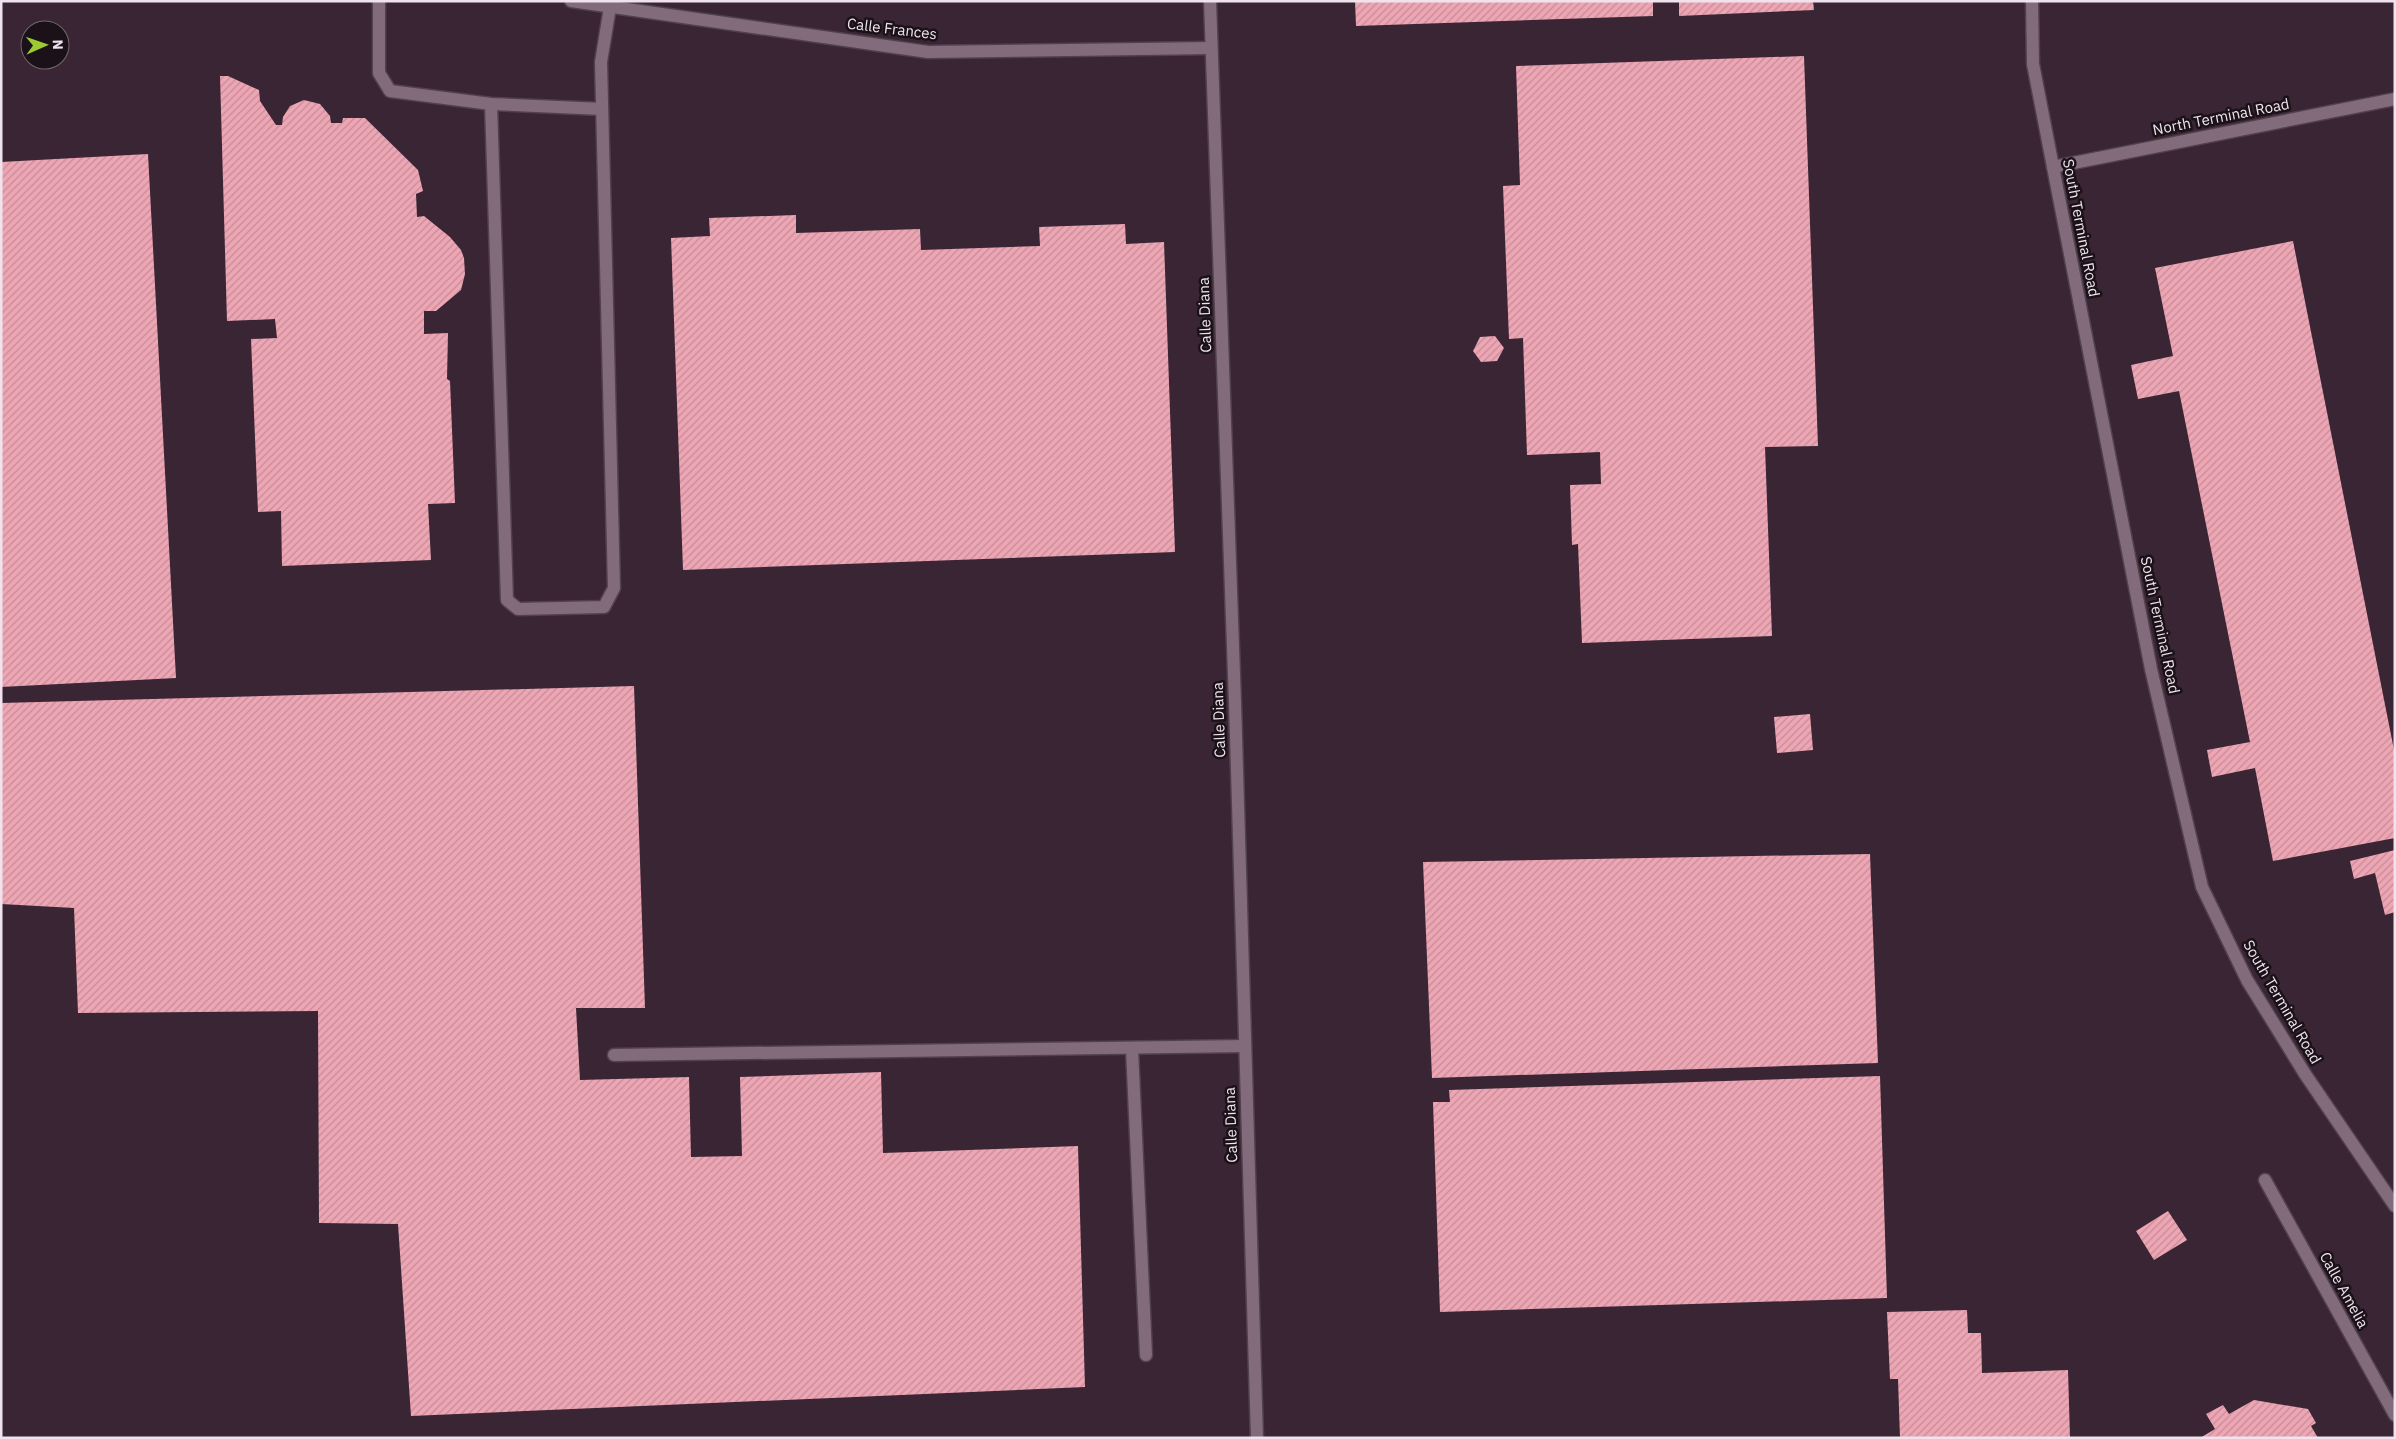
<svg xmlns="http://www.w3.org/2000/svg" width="2396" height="1439" viewBox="0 0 2396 1439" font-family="'IBM Plex Sans',sans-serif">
  <defs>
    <pattern id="building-hatch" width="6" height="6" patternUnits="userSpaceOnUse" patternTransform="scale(1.25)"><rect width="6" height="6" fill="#eea5b4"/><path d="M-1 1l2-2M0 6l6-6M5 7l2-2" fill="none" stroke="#c48d99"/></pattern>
  </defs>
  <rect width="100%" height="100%" fill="#392534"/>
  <g fill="url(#building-hatch)">
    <polygon points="1355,1 1653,1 1653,16 1356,26"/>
    <polygon points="1679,1 1813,1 1814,10 1679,16"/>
    <polygon points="1804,56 1818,446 1765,447 1772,636 1582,643 1578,544 1572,545 1570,485 1601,484 1600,452 1527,455 1523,338 1509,339 1503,186 1520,185 1516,66"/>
    <polygon points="220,76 228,76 259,90 260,101 276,125 282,125 283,117 290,106 304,100 320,104 330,116 331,123 342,123 343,118 365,118 418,170 423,191 416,194 417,217 424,216 450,237 461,250 464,258 465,274 461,290 436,311 424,311 424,334 448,333 447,379 450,381 455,503 428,504 431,560 282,566 281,511 258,512 251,339 277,338 275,319 227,321"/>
    <polygon points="148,154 176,678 1,687 1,162"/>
    <polygon points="796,215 796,233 920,229 921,250 1040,246 1039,227 1125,224 1126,244 1164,242 1175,552 683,570 671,238 710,236 709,218"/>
    <polygon points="2293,241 2395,755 2395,838 2273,861 2255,768 2212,777 2207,750 2250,742 2179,391 2138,399 2131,365 2173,356 2155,268"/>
    <polygon points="1495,336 1504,348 1497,361 1481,362 1473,351 1480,337"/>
    <polygon points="634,686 645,1008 576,1008 580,1080 689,1077 691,1157 742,1156 740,1077 881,1072 883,1153 1078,1146 1085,1387 411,1416 398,1224 319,1223 318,1011 78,1013 74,908 1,904 1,703"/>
    <polygon points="1810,714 1813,750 1777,753 1774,717"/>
    <polygon points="2395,850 2395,912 2385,915 2375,873 2354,879 2350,861"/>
    <polygon points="1870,854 1878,1063 1432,1078 1423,862"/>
    <polygon points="1880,1076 1887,1298 1440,1312 1433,1102 1450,1102 1449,1090"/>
    <polygon points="2168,1211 2187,1240 2154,1260 2136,1231"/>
    <polygon points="1967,1310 1968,1333 1981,1333 1982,1373 2068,1370 2070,1438 1900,1438 1898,1379 1890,1379 1887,1312"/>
    <polygon points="2254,1400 2308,1409 2316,1423 2311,1426 2318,1438 2200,1438 2215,1429 2206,1414 2223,1405 2229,1414"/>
  </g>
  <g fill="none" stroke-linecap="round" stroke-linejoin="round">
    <defs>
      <g id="minor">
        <polyline points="379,1 379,73 390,91 491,104 602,109"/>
        <polyline points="571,1 928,52 1211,48"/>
        <polyline points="1210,1 1235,703 1257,1438"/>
        <polyline points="2032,1 2033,64 2053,167 2151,669 2202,887 2247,980 2305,1074 2395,1206"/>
        <polyline points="491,104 507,600 518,609 604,607 614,588 601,62 610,7"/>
        <polyline points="2053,167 2395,99"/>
        <polyline points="1132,1049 1146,1355"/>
        <polyline points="614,1055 1245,1046"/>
        <polyline points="2265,1180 2395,1415"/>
      </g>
    </defs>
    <use href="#minor" stroke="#51414d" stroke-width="15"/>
    <use href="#minor" stroke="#826b7b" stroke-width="12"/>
  </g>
  <g text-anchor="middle" stroke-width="5" stroke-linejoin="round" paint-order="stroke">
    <g font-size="15" fill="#f1e3ed" stroke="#1a1218">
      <text transform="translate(892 29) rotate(7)" y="5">Calle Frances</text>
      <text transform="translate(2221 117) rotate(-11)" y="5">North Terminal Road</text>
      <text transform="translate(2081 228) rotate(79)" y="5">South Terminal Road</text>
      <text transform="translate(1205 315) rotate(-92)" y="5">Calle Diana</text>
      <text transform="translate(2160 625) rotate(78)" y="5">South Terminal Road</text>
      <text transform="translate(1219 720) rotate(-92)" y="5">Calle Diana</text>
      <text transform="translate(2282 1002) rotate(60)" y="5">South Terminal Road</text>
      <text transform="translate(1231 1125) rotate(-92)" y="5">Calle Diana</text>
      <text transform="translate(2344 1290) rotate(61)" y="5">Calle Amelia</text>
    </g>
  </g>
  <rect width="2396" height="1439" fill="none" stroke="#f1e3ed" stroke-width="5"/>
  <g transform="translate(45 45) rotate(88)"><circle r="24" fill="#1a1218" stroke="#70666d"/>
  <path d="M0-4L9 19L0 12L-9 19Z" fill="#9cca31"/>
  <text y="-8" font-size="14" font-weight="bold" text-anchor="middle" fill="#f1e3ed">N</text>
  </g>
</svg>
